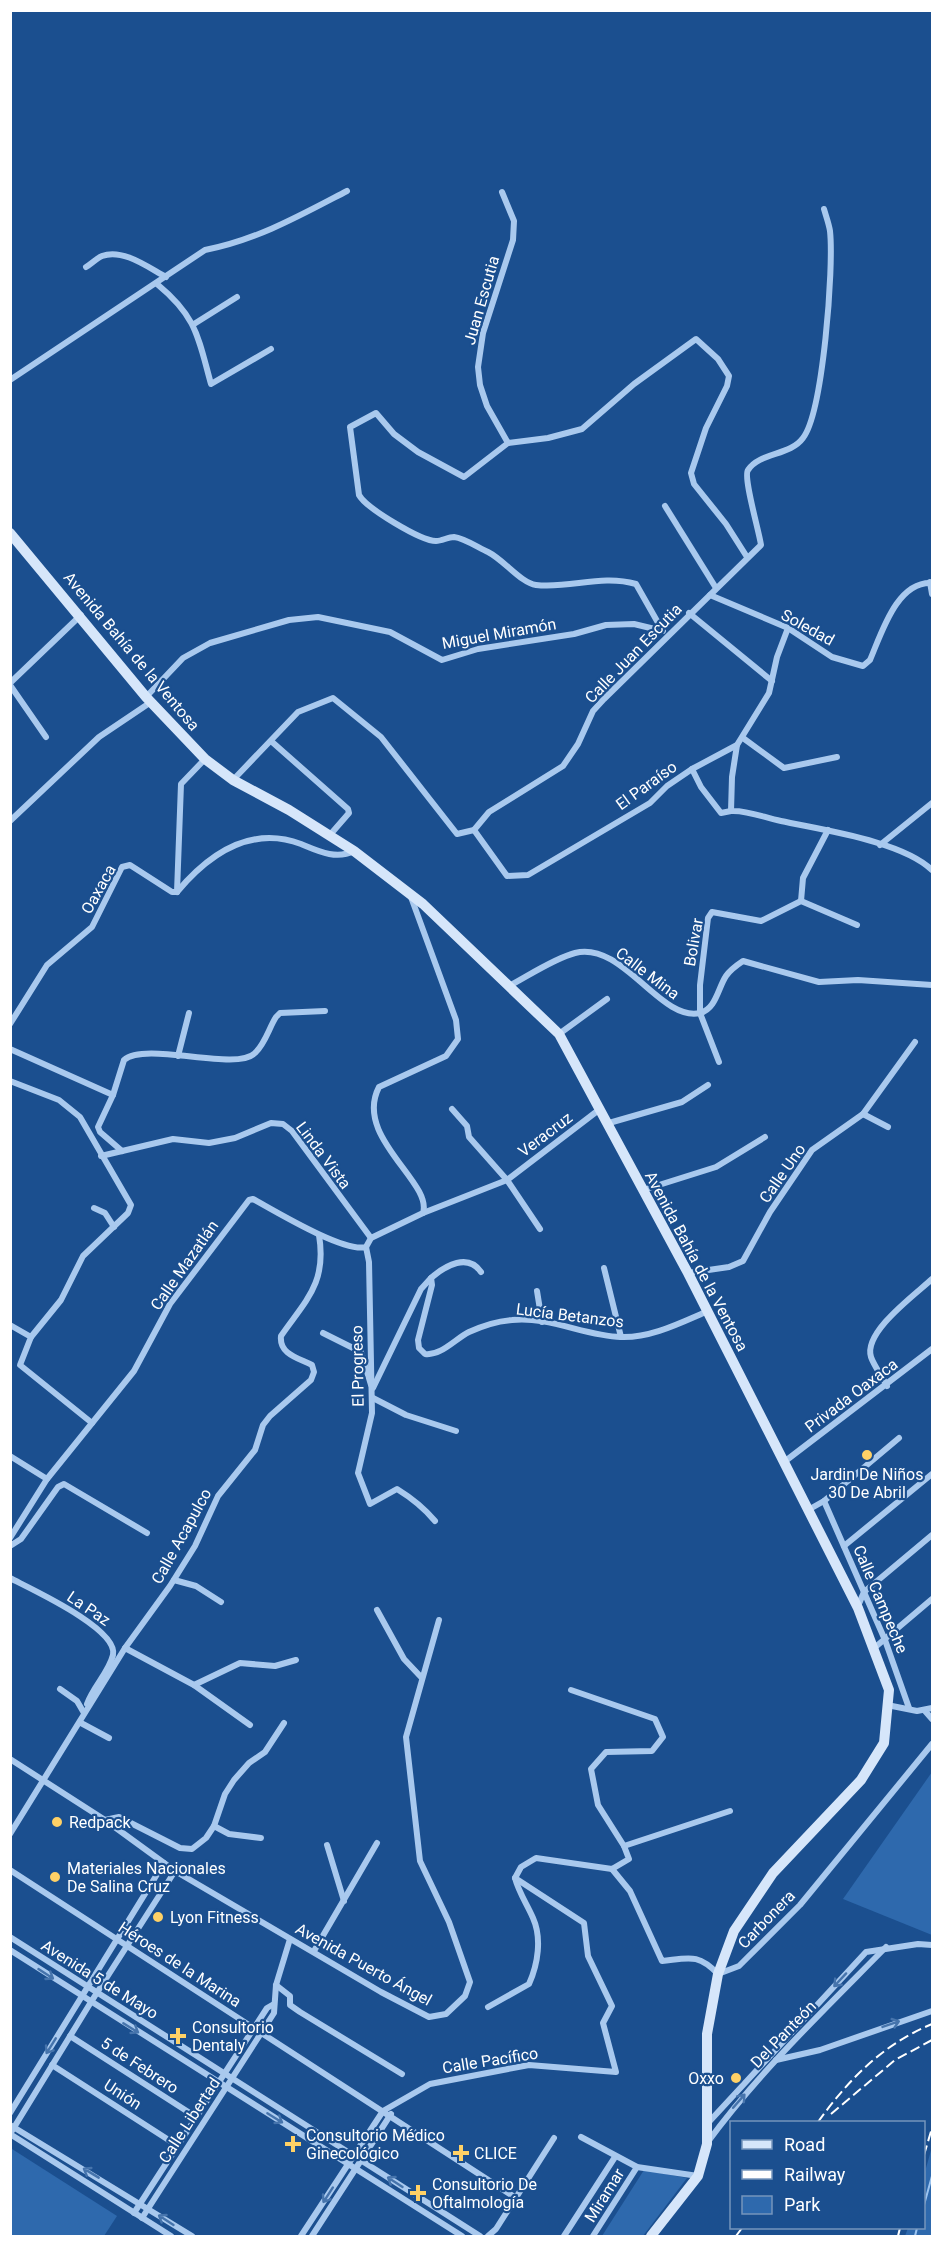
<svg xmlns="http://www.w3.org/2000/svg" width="943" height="2247" viewBox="0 0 943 2247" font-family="Roboto,sans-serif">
  <rect width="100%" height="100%" fill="#1b4f8f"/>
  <g fill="#2e69ad">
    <polygon points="932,1772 932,1935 843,1899"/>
    <polygon points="932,2147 932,2236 905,2236 908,2228 924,2228 924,2175"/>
    <polygon points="12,2149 117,2216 104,2236 11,2236"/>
    <polygon points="644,2170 687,2178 643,2236 602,2236"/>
  </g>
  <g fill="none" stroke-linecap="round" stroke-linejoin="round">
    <g stroke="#9cc4f0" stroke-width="2">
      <polyline points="924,2205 932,2176"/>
      <polyline points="915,2236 917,2228"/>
    </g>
    <g stroke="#a9c9ee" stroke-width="6">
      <polyline points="502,192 514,221 513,240 483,333 478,367 480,385 487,406 508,443 548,438 582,429 634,384 696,339 718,359 729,376 727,386 706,428 691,473 694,484 726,524 747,557"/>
      <path d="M86,267c5,-3 11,-9 16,-11 21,-8 47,12 64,21"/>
      <path d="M157,284c40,33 41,53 54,100l60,-35"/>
      <polyline points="194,324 237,297"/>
      <path d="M10,380l195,-130c52,-10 96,-35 142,-59"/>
      <path d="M508,443l-44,34 -46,-25 -24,-18 -18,-21 -26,14 9,68c7,13 62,46 77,46 6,0 12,-4 18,-4 10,1 25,11 34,15 16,8 33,31 48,33 34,4 65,-11 100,-1l25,44"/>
      <polyline points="665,506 716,588"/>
      <polyline points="930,582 932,594"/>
      <path d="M710,595l78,33 44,29 31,9 7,-6c12,-28 27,-79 62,-77"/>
      <polyline points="689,613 772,681"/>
      <polyline points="10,683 81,615"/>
      <polyline points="10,685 46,737"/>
      <polyline points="146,697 183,658 210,643 289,620 318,617 390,632 442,660 478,649 574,634 606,625 634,624 663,631"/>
      <polyline points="743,738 784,768 837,757"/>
      <polyline points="271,741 348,809 349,813 329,836"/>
      <path d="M737,745l-5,32 -1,34c17,-1 34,7 50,10 41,9 121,20 151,49"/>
      <polyline points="692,769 701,787 721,813 731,811"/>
      <path d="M233,780l65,-68 35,-14 48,39 76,97 17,-4 15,-18 74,-46 15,-22 15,-33 11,-12 157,-154c-2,-14 -18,-68 -13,-75 12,-18 42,-14 55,-32 20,-26 31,-171 27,-207 -1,-7 -4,-15 -6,-22"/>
      <polyline points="10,821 99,737 151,702"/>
      <polyline points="474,830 507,876 528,875 650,803 667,786 692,769 737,745 769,693 777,657 788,628"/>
      <polyline points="880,845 932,803"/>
      <path d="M177,892c31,-37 73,-67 124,-48 17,7 35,16 53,7"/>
      <polyline points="177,892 181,784 205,759"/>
      <polyline points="801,901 803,878 828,830"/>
      <path d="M509,986c19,-10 46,-28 66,-33 48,-12 85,69 125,60 16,-4 18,-25 26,-37 4,-6 11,-11 17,-15l76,21 39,-2 74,5"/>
      <polyline points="10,1024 47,965 92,927 122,867 130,865 172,892 177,892"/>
      <polyline points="559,1034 607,999"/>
      <polyline points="10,1049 113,1095"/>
      <polyline points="178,1056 189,1013"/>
      <polyline points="719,1062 700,1013 700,985 708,918 712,912 761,921 801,901 857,925"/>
      <polyline points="10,1081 59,1100 80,1117 131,1205 128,1213 83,1256 61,1300 31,1337"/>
      <polyline points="452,1109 467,1126 469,1137 507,1180 540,1229"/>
      <polyline points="863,1114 888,1127"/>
      <polyline points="609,1123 682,1102 708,1085"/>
      <path d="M122,1151l-22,-19 -2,-5 15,-32 11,-35c22,-19 112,12 131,-7 10,-9 14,-25 21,-36l4,-4 45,-2"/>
      <polyline points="101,1156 173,1139 209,1143 235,1138 271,1123 283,1124 292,1131 371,1238"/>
      <polyline points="643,1190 716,1167 765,1137"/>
      <polyline points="94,1208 105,1213 114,1227"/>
      <polyline points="423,1213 507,1180 600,1109"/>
      <path d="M366,1247l3,15 3,151 -14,60 12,31 27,-15c13,8 28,20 38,32"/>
      <polyline points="604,1268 621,1337"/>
      <polyline points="688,1273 729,1267 743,1261 770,1212 812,1150 863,1114 915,1042"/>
      <path d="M431,1278c15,-13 37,-25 50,-6"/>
      <polyline points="537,1291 542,1322"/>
      <polyline points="10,1325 31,1337 20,1365 92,1423"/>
      <polyline points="323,1333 361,1352 371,1385"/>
      <path d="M887,1386c-5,-10 -13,-20 -16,-29 -8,-25 45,-63 61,-78"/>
      <path d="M373,1388l48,-99 10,-11 1,7 -14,55 1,8 6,6c16,2 30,-15 44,-22 13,-6 28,-11 43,-12 37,-4 73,16 109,17 30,1 59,-14 87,-26"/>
      <polyline points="373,1398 406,1415 456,1431"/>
      <polyline points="10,1456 47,1479"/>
      <polyline points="784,1462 932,1349"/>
      <polyline points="824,1501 885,1640 909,1708"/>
      <polyline points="808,1510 824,1501 899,1438"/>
      <path d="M10,1538l37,-59 87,-108 36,-67 79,-104 4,-1c22,12 91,54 113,48l5,-9 52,-25c10,-31 -70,-76 -44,-126l67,-31 12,-17 -2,-19 -45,-123"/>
      <polyline points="10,1546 21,1539 58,1487 64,1484 147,1533"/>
      <polyline points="844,1546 932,1474"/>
      <path d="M10,1578c21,11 109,51 103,77 -4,17 -20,32 -26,49"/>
      <polyline points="174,1580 196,1586 221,1602"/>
      <polyline points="858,1606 864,1592 932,1535"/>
      <polyline points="377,1610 404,1659 421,1677"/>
      <polyline points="125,1648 194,1685 250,1725"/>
      <polyline points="873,1649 932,1599"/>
      <polyline points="194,1685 240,1663 275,1666 296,1660"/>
      <polyline points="60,1689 77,1701 84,1713"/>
      <polyline points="887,1705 917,1711 932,1708"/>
      <polyline points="925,1711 932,1719"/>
      <polyline points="81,1723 109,1738"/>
      <polyline points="10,1759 105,1820 175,1871 381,1992 429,2017 446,2014 465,1996 470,1982 449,1922 420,1861 406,1737 439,1620"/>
      <polyline points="105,1820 119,1817 180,1848 192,1849 206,1838 214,1826 225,1794 234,1780 249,1763 265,1752 284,1723"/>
      <polyline points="214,1826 229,1834 261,1838"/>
      <path d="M10,1834l115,-186 45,-62 25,-40 23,-50 37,-46 8,-25 7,-9 41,-36 3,-8 -2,-7c-14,-7 -33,-11 -31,-29 25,-36 46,-53 38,-101"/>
      <polyline points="327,1845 344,1901"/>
      <polyline points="624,1846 730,1811"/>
      <path d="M612,1869l18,22 32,70c27,-3 36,-8 56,13l21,-8 61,-61 132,-161"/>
      <polyline points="10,1870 516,2198"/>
      <polyline points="10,1937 480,2236"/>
      <polyline points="10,1950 462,2236"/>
      <polyline points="314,1951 377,1843"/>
      <polyline points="276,1985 290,1996 290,2005 300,2012 402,2074"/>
      <path d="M488,2007l41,-23c9,-20 13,-46 4,-66 -6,-14 -14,-25 -18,-40"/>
      <polyline points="70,2036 196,2117"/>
      <polyline points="776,2060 820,2050 932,2011"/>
      <polyline points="52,2065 178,2146"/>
      <polyline points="10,2113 164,1863"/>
      <polyline points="708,2123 866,1952 918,1944 932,1945"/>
      <polyline points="10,2125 192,2236"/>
      <polyline points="581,2137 637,2167 698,2176"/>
      <path d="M707,2143c52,-71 117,-133 179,-196"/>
      <polyline points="134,2213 267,2008 274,2004"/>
      <polyline points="142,2218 274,2013 276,1985 290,1939"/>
      <polyline points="171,2236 10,2134 91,2002 175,1871"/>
      <polyline points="301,2236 383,2111 430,2084 529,2065 616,2072 603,2023 612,2006 588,1956 584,1923 515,1878 521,1867 536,1858 612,1869 629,1859 624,1846 598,1805 591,1769 606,1752 652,1751 663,1737 655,1719 571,1690"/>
      <polyline points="312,2236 391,2114"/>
      <polyline points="488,2236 496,2229 554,2138"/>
      <polyline points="564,2236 615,2157"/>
      <polyline points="593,2236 637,2167"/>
    </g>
    <polyline stroke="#d6e6fa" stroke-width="10" points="10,533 146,697 205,759 233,780 289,810 354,851 423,904 559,1034 688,1273 858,1608 889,1690 884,1743 861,1780 773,1873 734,1931 718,1974 707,2034 707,2144 698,2176 651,2236"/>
    <g stroke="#fff" stroke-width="2" stroke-dasharray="10 4.5" stroke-linecap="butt">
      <polyline points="831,2114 895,2060 932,2040"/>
      <path d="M818,2122c31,-43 64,-77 114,-98"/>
      <polyline points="924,2155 932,2128"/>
      <polyline points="736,2236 742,2228"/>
      <polyline points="898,2236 900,2228"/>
    </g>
  </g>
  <defs><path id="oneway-shaft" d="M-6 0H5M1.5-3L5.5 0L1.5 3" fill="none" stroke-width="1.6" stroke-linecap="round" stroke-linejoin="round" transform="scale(1.5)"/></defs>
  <g stroke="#4674ac">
    <use href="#oneway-shaft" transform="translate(46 1974) rotate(33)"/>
    <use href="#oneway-shaft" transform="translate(840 1980) rotate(133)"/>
    <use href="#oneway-shaft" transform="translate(891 2024) rotate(-19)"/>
    <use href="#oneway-shaft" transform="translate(131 2028) rotate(32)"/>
    <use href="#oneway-shaft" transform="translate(51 2046) rotate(122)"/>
    <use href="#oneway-shaft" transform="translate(739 2101) rotate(-49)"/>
    <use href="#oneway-shaft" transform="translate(275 2118) rotate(32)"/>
    <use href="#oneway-shaft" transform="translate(91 2173) rotate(-149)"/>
    <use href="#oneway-shaft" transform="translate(395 2182) rotate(-147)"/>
    <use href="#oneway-shaft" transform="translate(328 2195) rotate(123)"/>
    <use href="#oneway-shaft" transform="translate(166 2220) rotate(-147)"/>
  </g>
  <g fill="#ffd166" stroke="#1b4f8f" stroke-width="2">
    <circle cx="867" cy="1455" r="6"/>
    <circle cx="57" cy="1822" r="6"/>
    <circle cx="55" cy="1877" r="6"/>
    <circle cx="158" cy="1917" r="6"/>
    <path d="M175 2027h6v6h6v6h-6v6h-6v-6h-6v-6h6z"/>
    <circle cx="736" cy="2078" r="6"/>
    <path d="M290 2135h6v6h6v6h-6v6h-6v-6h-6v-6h6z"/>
    <path d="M458 2144h6v6h6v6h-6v6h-6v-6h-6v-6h6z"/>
    <path d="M415 2184h6v6h6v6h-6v6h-6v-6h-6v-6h6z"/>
  </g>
  <g text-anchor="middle" stroke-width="4.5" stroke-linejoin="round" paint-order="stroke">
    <g font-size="16" fill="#fff" stroke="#1b4f8f">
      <text transform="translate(481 300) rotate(-74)" y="6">Juan Escutia</text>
      <text transform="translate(808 627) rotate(29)" y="6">Soledad</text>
      <text transform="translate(499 633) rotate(-10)" y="6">Miguel Miramón</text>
      <text transform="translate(132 651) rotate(50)" y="6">Avenida Bahía de la Ventosa</text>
      <text transform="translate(633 653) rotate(-46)" y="6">Calle Juan Escutia</text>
      <text transform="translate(646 785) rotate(-36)" y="6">El Paraíso</text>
      <text transform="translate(98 889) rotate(-61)" y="6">Oaxaca</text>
      <text transform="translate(693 942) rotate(-80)" y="6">Bolivar</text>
      <text transform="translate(648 973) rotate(37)" y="6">Calle Mina</text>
      <text transform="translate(545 1134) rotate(-37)" y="6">Veracruz</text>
      <text transform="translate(324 1155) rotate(53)" y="6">Linda Vista</text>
      <text transform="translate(782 1173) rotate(-55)" y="6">Calle Uno</text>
      <text transform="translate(697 1261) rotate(62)" y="6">Avenida Bahía de la Ventosa</text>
      <text transform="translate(184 1265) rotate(-55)" y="6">Calle Mazatlán</text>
      <text transform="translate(570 1315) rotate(7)" y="6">Lucía Betanzos</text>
      <text transform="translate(357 1366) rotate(-91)" y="6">El Progreso</text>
      <text transform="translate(851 1395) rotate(-37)" y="6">Privada Oaxaca</text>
      <text transform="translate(181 1536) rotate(-61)" y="6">Calle Acapulco</text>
      <text transform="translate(881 1599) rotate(67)" y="6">Calle Campeche</text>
      <text transform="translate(89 1608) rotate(34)" y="6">La Paz</text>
      <text transform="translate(766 1919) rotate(-46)" y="6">Carbonera</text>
      <text transform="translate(180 1964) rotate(33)" y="6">Héroes de la Marina</text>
      <text transform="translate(364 1964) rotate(29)" y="6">Avenida Puerto Ángel</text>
      <text transform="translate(100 1979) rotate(32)" y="6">Avenida 5 de Mayo</text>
      <text transform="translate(783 2034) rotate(-46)" y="6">Del Panteón</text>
      <text transform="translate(490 2060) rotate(-9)" y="6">Calle Pacífico</text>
      <text transform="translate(140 2065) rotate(33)" y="6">5 de Febrero</text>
      <text transform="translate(123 2094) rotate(33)" y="6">Unión</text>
      <text transform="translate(189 2120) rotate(-57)" y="6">Calle Libertad</text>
      <text transform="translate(604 2195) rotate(-58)" y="6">Miramar</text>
    </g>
    <g font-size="16" fill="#fff" stroke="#1b4f8f" text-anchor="start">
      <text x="867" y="1480" text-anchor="middle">Jardin De Niños<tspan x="867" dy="18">30 De Abril</tspan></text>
      <text x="69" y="1828">Redpack</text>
      <text x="67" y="1874">Materiales Nacionales<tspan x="67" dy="18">De Salina Cruz</tspan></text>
      <text x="170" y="1923">Lyon Fitness</text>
      <text x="192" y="2033">Consultorio<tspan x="192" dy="18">Dentaly</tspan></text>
      <text x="724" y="2084" text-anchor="end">Oxxo</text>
      <text x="306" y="2141">Consultorio Médico<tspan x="306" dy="18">Ginecológico</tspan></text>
      <text x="474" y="2159">CLICE</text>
      <text x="432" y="2190">Consultorio De<tspan x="432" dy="18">Oftalmología</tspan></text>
    </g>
  </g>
  <rect width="943" height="2247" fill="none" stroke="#ffffff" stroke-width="24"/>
  <rect x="730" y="2121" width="195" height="108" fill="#1b4f8f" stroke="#7695bc" stroke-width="1.5"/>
  <rect x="742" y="2140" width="30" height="9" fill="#d6e6fa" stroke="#7695bc" stroke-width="1.5"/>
  <text x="784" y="2151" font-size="18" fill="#ffffff">Road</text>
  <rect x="742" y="2170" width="30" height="9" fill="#ffffff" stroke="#7695bc" stroke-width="1.5"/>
  <text x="784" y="2181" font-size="18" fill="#ffffff">Railway</text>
  <rect x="742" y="2196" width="30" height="18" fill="#2e69ad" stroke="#7695bc" stroke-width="1.5"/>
  <text x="784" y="2211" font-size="18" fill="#ffffff">Park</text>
</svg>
